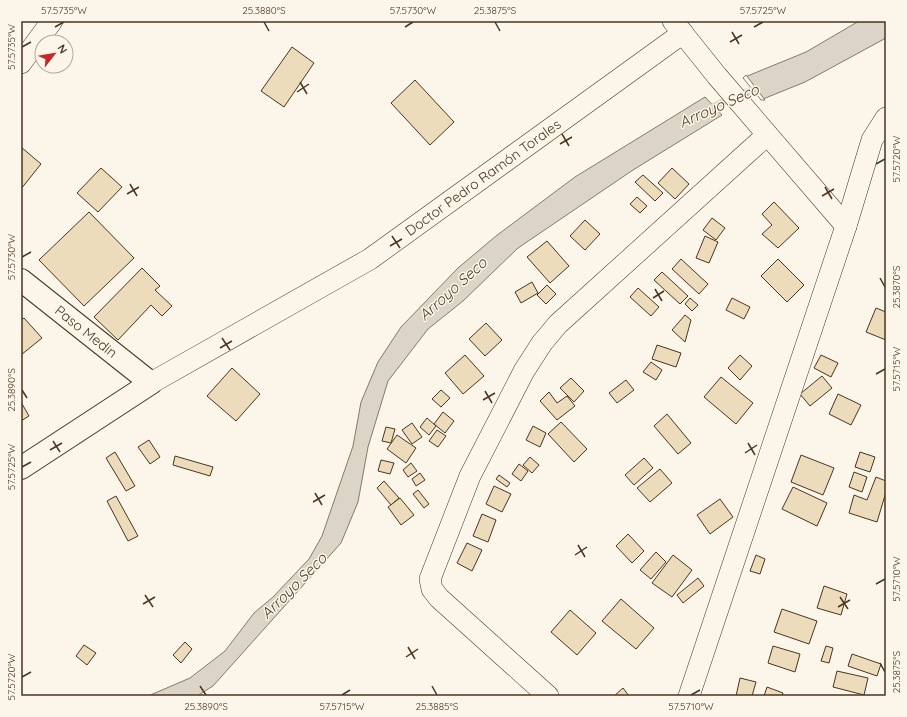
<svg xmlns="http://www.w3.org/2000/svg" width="907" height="717" viewBox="0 0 907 717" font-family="Quicksand,sans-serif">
  <rect width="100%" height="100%" fill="#fbf6e9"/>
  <g fill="#dcd4c6" stroke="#887966">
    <polygon points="859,21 886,21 886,38 805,82 763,99 745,77 806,52"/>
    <polygon points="705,97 722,115 633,170 518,248 463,301 428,329 388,381 368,447 358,502 341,543 213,686 197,696 148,696 190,678 225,651 254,613 273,597 309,559 322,536 353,446 361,402 378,362 401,327 458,268 496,236 575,177"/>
  </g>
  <polygon fill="#fbf6e9" stroke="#887966" points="746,75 765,100 761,100 743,78"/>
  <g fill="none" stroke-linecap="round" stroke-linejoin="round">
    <polyline stroke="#dcd4c6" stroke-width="7" points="705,111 735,96 764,86"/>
  </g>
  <g fill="#ecdcbc" stroke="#4a3520">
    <polygon points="292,47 314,63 284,107 261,91"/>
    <polygon points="415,80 454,122 430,145 391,103"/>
    <polygon points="21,147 41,164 21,189"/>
    <polygon points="101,168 122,187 98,212 77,193"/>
    <polygon points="672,168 689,184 675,199 658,183"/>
    <polygon points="643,175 663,193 655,201 635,182"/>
    <polygon points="637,197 647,206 640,213 630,204"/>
    <polygon points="774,202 799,228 778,248 762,234 772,225 762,214"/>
    <polygon points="89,212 134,258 84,306 39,260"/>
    <polygon points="712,218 725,228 716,240 703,230"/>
    <polygon points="585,220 600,234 585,250 570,236"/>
    <polygon points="705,236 718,242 709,263 696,258"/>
    <polygon points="547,241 569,266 550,283 527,257"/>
    <polygon points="681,259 708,284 699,294 672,269"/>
    <polygon points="778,259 804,285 787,302 761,276"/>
    <polygon points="142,268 160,286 155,290 172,306 162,316 151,305 118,340 94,317"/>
    <polygon points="662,272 688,296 680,304 654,280"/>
    <polygon points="532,282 538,293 521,303 515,292"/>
    <polygon points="547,285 556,294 546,304 537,295"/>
    <polygon points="638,288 659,307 651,316 630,297"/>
    <polygon points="690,298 698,305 692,311 685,304"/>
    <polygon points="732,298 750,307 744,319 726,310"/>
    <polygon points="876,308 886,312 886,340 866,332"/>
    <polygon points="685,315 691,320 685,342 672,330"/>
    <polygon points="24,318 42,338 21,355 21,320"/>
    <polygon points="486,323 502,340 485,356 469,339"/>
    <polygon points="657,345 681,353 676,367 652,359"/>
    <polygon points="465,355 484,376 463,394 445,373"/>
    <polygon points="740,355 752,366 740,380 728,368"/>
    <polygon points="821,355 838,363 831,377 814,368"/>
    <polygon points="651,362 662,370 656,380 643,372"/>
    <polygon points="232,368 260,394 236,421 207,396"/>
    <polygon points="822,376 832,388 810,406 800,394"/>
    <polygon points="721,377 753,403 736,424 704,397"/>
    <polygon points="571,378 584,391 574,402 560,388"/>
    <polygon points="626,380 634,390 617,403 609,393"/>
    <polygon points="441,390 450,398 441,407 432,399"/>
    <polygon points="549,392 557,403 567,396 575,406 557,420 540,401"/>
    <polygon points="838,394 861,405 851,425 829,414"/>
    <polygon points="21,402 29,416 21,421"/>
    <polygon points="443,412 454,421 445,433 434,424"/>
    <polygon points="667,414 691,443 678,454 654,426"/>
    <polygon points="427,418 436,426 429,435 420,427"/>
    <polygon points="561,422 587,449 574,462 548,434"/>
    <polygon points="412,423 422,437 412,444 402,430"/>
    <polygon points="533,426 546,433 540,447 526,440"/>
    <polygon points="386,427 395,429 391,443 382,441"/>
    <polygon points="437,430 446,436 438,447 429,441"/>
    <polygon points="397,435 416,448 406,463 387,449"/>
    <polygon points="149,440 160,457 150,464 138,447"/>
    <polygon points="115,452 135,486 126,491 106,458"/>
    <polygon points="860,452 875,457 870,472 855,467"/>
    <polygon points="801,455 834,468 823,495 791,482"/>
    <polygon points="175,456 213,467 210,476 173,465"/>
    <polygon points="530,457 539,465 532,473 523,465"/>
    <polygon points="644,458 653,468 634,485 625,475"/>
    <polygon points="381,460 394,463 390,474 378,471"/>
    <polygon points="411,463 417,471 408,477 403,470"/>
    <polygon points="519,464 528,471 521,481 512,474"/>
    <polygon points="660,469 672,483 650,502 637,488"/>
    <polygon points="854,472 867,477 862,492 849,487"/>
    <polygon points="420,473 425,480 416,486 412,479"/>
    <polygon points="499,475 510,483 507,487 496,479"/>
    <polygon points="876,477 886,481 886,492 877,522 849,513 854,495 867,500"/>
    <polygon points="384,481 399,498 391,505 377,488"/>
    <polygon points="494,486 511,494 502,512 486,504"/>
    <polygon points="793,487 827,503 817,526 782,509"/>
    <polygon points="418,490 429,504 424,508 413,494"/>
    <polygon points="116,496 138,536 128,541 107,501"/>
    <polygon points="400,498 414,515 401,525 388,507"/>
    <polygon points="720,499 733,517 710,534 697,515"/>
    <polygon points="482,514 496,520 488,542 473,536"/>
    <polygon points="628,534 644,551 632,563 616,546"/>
    <polygon points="467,543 482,550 472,571 457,563"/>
    <polygon points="656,552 666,562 651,579 640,570"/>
    <polygon points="673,555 692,570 672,597 652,583"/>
    <polygon points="756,555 765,559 760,574 750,571"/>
    <polygon points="698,578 704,586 683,603 677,595"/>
    <polygon points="824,586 847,594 841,615 817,608"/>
    <polygon points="621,599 654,628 636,649 602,621"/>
    <polygon points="782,609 817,621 809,644 774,632"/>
    <polygon points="570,610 596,633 577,655 551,632"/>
    <polygon points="185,642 192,649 181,663 173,655"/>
    <polygon points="84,645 96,653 87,665 76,656"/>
    <polygon points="773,646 800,654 795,672 768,663"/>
    <polygon points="826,646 833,648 829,663 821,661"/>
    <polygon points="852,654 881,664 877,676 848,666"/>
    <polygon points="837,671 868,678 864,695 833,687"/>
    <polygon points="740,678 756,682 752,696 736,696"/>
    <polygon points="767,687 783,693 782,696 764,696"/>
    <polygon points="623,688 629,696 614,696"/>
  </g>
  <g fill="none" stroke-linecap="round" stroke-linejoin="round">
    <defs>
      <g id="minor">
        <polyline points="673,21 717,76 846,226"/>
        <polyline points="21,63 52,21"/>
        <path id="s1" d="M151,383l219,-124 313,-226"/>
        <polyline points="548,696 439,598 432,589 430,579 470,476 524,371 542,343 558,324 767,135"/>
        <polyline points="689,696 846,226 872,140 886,118"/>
      </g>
      <g id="tertiary">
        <path id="s2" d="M21,280l130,103 -130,85"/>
      </g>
    </defs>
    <use href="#minor" stroke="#4a3520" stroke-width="22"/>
    <use href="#tertiary" stroke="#4a3520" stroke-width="24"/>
    <use href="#minor" stroke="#fbf6e9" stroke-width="21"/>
    <use href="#tertiary" stroke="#fbf6e9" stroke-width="22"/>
  </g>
  <path fill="none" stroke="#4a3520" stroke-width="1.5" d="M264,22l5,9M495,22l5,9M55,27l9,-5M405,27l8,-5M754,27l9,-5M732,32l7,12M730,42l12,-7M22,47l9,-5M300,82l7,12M297,92l12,-8M562,134l7,12M560,144l12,-7M876,164l9,-5M130,184l7,12M825,187l7,12M127,194l12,-7M822,196l12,-7M392,236l8,12M390,246l12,-7M22,257l9,-5M880,278l5,9M655,289l7,12M653,298l11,-7M222,338l8,12M220,348l12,-7M876,374l9,-5M22,390l5,8M485,391l7,12M483,400l12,-7M53,441l7,11M748,443l7,12M50,450l12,-7M745,453l12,-8M22,467l9,-5M315,493l7,12M313,502l12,-7M578,545l7,12M575,555l12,-8M876,584l9,-5M145,595l8,12M840,597l8,12M143,604l12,-7M838,607l12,-7M408,647l7,12M406,657l12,-8M880,663l5,9M22,677l9,-5M200,686l6,9M432,686l5,9M342,695l8,-5M691,695l9,-5"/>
  <g text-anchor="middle" stroke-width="3" stroke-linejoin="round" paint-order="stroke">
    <g font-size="14" fill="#4a3520" stroke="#fbf6e9">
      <text dy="5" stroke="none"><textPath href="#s1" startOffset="391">Doctor Pedro Ramón Torales</textPath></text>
      <text dy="5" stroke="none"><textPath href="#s2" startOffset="83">Paso Medin</textPath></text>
    </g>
    <g font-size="15" font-style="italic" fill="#4a3520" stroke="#fbf6e9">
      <text transform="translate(719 106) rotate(-24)" y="5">Arroyo Seco</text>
      <text transform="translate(453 289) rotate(-42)" y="5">Arroyo Seco</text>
      <text transform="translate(294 586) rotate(-45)" y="5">Arroyo Seco</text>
    </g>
  </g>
  <rect width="907" height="717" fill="none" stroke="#fbf6e9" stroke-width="44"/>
  <g transform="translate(54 54) rotate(59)"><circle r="19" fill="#fbf6e9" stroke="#b4a999"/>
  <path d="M0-3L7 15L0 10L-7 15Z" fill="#c62828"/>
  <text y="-6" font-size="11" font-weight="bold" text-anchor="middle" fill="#4a3520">N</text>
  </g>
  <rect x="22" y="22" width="863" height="673" fill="none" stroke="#4a3520" stroke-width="1.5"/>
  <g font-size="10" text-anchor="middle" fill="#4a3520">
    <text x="64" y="14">57.5735°W</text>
    <text x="264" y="14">25.3880°S</text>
    <text x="413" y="14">57.5730°W</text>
    <text x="495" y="14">25.3875°S</text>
    <text x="763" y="14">57.5725°W</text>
    <text transform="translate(11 47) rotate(-90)" y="4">57.5735°W</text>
    <text transform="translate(896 159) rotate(-90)" y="4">57.5720°W</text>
    <text transform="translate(11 257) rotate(-90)" y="4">57.5730°W</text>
    <text transform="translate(896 287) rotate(-90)" y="4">25.3870°S</text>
    <text transform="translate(896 369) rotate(-90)" y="4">57.5715°W</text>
    <text transform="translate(11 390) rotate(-90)" y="4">25.3890°S</text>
    <text transform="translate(11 467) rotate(-90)" y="4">57.5725°W</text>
    <text transform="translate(896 579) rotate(-90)" y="4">57.5710°W</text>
    <text transform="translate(896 672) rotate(-90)" y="4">25.3875°S</text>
    <text transform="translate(11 677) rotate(-90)" y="4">57.5720°W</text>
    <text x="206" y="710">25.3890°S</text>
    <text x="342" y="710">57.5715°W</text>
    <text x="437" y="710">25.3885°S</text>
    <text x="691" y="710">57.5710°W</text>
  </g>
</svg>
